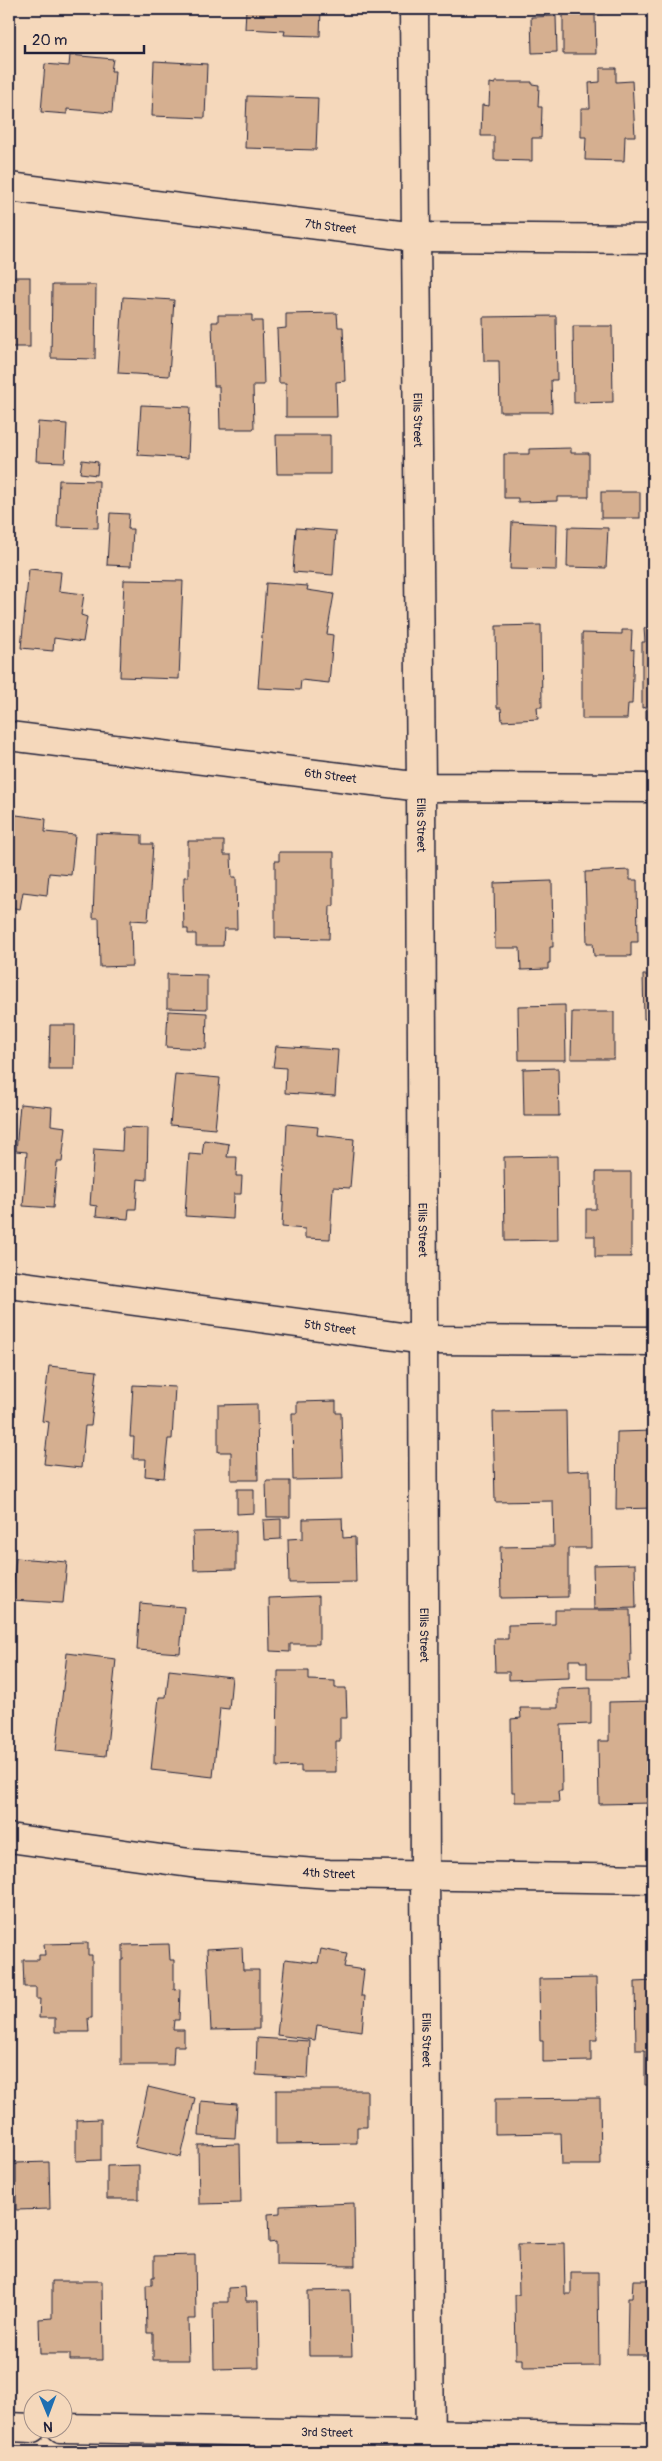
<svg xmlns="http://www.w3.org/2000/svg" width="662" height="2461" viewBox="0 0 662 2461" font-family="Pangolin,sans-serif">
  <rect width="100%" height="100%" fill="#f5d8bb"/>
  <filter id="ink" filterUnits="userSpaceOnUse"><feTurbulence type="fractalNoise" baseFrequency=".02" numOctaves="2"/><feDisplacementMap in="SourceGraphic" scale="10" xChannelSelector="R" yChannelSelector="G"/><feConvolveMatrix kernelMatrix="1 2 1 2 8 2 1 2 1" color-interpolation-filters="sRGB"/></filter>
  <g filter="url(#ink)">
    <g fill="#d5af90" stroke="#22223b">
      <polygon points="246,9 321,9 320,36 284,35 285,31 245,29"/>
      <polygon points="563,9 602,9 603,14 595,15 596,54 563,54"/>
      <polygon points="556,16 557,52 532,53 531,17"/>
      <polygon points="70,55 113,59 111,71 115,71 112,113 67,109 67,114 41,112 45,64 69,66"/>
      <polygon points="154,61 207,64 205,118 152,116"/>
      <polygon points="600,68 616,68 616,82 632,81 635,136 625,136 624,161 585,160 586,137 581,137 581,108 590,108 589,83 600,82"/>
      <polygon points="495,82 532,82 532,84 539,85 538,107 542,107 541,138 532,138 532,161 494,160 494,136 481,136 482,105 489,106 490,83 495,84"/>
      <polygon points="247,96 318,98 316,150 245,148"/>
      <rect x="9" y="277" width="21" height="70"/>
      <polygon points="52,285 96,285 95,359 51,358"/>
      <polygon points="123,297 174,300 169,376 118,373"/>
      <polygon points="337,313 338,327 343,327 345,381 336,382 337,417 286,417 286,383 279,383 277,329 286,328 286,314"/>
      <polygon points="218,315 252,315 252,321 262,321 264,385 253,385 254,429 220,429 219,386 214,386 212,322 218,322"/>
      <polygon points="556,316 557,380 551,380 552,412 500,412 499,361 484,361 483,317"/>
      <polygon points="573,326 612,326 613,402 574,403"/>
      <polygon points="141,405 190,407 188,458 138,455"/>
      <polygon points="38,422 67,424 65,462 36,461"/>
      <polygon points="276,435 330,435 330,474 277,474"/>
      <polygon points="571,448 571,453 589,453 589,497 557,497 557,501 518,502 518,498 504,498 504,454 529,454 529,449"/>
      <polygon points="82,460 98,462 97,475 80,473"/>
      <polygon points="59,480 99,481 98,528 57,527"/>
      <rect x="601" y="492" width="39" height="26"/>
      <polygon points="110,513 129,514 128,529 133,529 131,566 107,565"/>
      <polygon points="512,522 557,524 556,570 510,569"/>
      <polygon points="568,527 608,528 606,568 567,567"/>
      <polygon points="296,528 336,531 333,575 293,572"/>
      <polygon points="29,569 61,572 59,591 84,594 81,615 87,617 83,642 54,638 53,651 21,648"/>
      <polygon points="124,580 183,581 179,679 120,677"/>
      <polygon points="266,583 308,586 307,590 334,594 327,634 333,635 329,683 301,680 300,690 258,688"/>
      <polygon points="541,625 542,707 537,707 538,719 502,721 501,708 497,708 496,626"/>
      <polygon points="644,628 653,628 653,719 646,719 646,707 642,708 642,642 645,642"/>
      <polygon points="622,630 632,630 631,650 634,649 632,704 628,704 627,719 582,719 582,633 622,634"/>
      <polygon points="9,814 46,819 45,832 75,835 71,875 49,873 47,895 23,892 20,909 9,907"/>
      <polygon points="96,833 142,835 142,844 153,844 148,921 131,920 132,966 100,967 99,918 93,918"/>
      <polygon points="188,841 224,841 224,855 231,855 232,877 236,877 237,929 224,929 223,946 196,946 196,934 188,934 188,929 184,929 183,884 184,884 184,877 188,877"/>
      <polygon points="279,852 334,852 334,906 330,906 329,939 275,938 275,861 279,861"/>
      <polygon points="630,870 630,880 637,880 638,942 631,942 631,956 594,956 593,943 587,943 585,872"/>
      <polygon points="552,881 553,947 550,947 550,963 548,963 548,969 521,970 520,948 495,948 494,883"/>
      <polygon points="9,966 11,966 9,1002"/>
      <polygon points="167,974 207,975 207,1009 167,1008"/>
      <polygon points="643,975 653,975 653,1019 644,1019"/>
      <polygon points="565,1005 566,1060 519,1060 518,1006"/>
      <polygon points="168,1011 207,1013 206,1049 166,1047"/>
      <polygon points="572,1012 614,1012 614,1059 571,1059"/>
      <polygon points="50,1025 75,1025 74,1069 49,1069"/>
      <polygon points="276,1046 338,1050 335,1096 285,1093 286,1068 273,1067"/>
      <polygon points="558,1068 559,1116 524,1116 523,1069"/>
      <polygon points="175,1074 220,1078 215,1129 170,1125"/>
      <polygon points="20,1104 52,1107 51,1125 66,1127 62,1162 57,1162 53,1208 23,1206 27,1152 16,1151"/>
      <polygon points="287,1124 318,1127 317,1135 354,1139 350,1188 333,1187 330,1239 305,1238 305,1229 282,1227"/>
      <polygon points="123,1127 148,1128 147,1180 138,1179 136,1209 129,1209 128,1219 96,1216 97,1206 90,1205 94,1149 122,1151"/>
      <polygon points="204,1140 229,1144 227,1157 237,1157 236,1176 242,1176 241,1194 234,1194 233,1219 185,1216 189,1154 202,1155"/>
      <polygon points="557,1156 558,1240 505,1241 504,1157"/>
      <polygon points="596,1172 631,1172 631,1257 595,1257 595,1236 586,1236 586,1209 596,1209"/>
      <polygon points="49,1366 97,1371 91,1426 85,1426 81,1468 44,1464 49,1422 42,1421"/>
      <polygon points="133,1385 175,1387 172,1439 168,1439 164,1478 145,1476 146,1459 133,1459 134,1437 130,1437"/>
      <polygon points="336,1401 336,1413 341,1413 343,1479 293,1480 292,1413 297,1413 297,1402"/>
      <polygon points="257,1404 258,1480 231,1480 231,1452 218,1452 218,1405"/>
      <polygon points="566,1411 567,1471 590,1470 591,1548 568,1548 568,1597 501,1598 500,1547 554,1546 553,1501 495,1502 493,1412"/>
      <polygon points="653,1431 653,1508 616,1509 617,1432"/>
      <polygon points="266,1481 290,1481 290,1517 267,1517"/>
      <polygon points="237,1489 254,1489 254,1513 237,1514"/>
      <polygon points="342,1518 343,1538 355,1537 356,1582 289,1583 288,1539 303,1538 303,1519"/>
      <polygon points="281,1519 281,1539 264,1540 263,1520"/>
      <polygon points="236,1531 236,1569 194,1570 193,1532"/>
      <polygon points="16,1558 67,1562 63,1603 12,1600"/>
      <polygon points="635,1564 636,1608 594,1609 593,1565"/>
      <polygon points="319,1596 319,1644 290,1644 290,1652 270,1651 269,1598"/>
      <polygon points="140,1603 184,1607 180,1653 137,1650"/>
      <polygon points="555,1610 630,1610 631,1662 628,1662 629,1679 587,1679 587,1662 580,1662 580,1660 569,1660 569,1678 509,1680 509,1672 495,1672 494,1639 508,1639 508,1625 555,1624"/>
      <polygon points="67,1653 116,1659 106,1756 56,1751"/>
      <polygon points="169,1670 232,1677 229,1709 220,1708 213,1777 151,1770 159,1697 166,1697"/>
      <polygon points="278,1671 309,1671 309,1680 335,1681 335,1688 346,1688 347,1718 340,1718 340,1741 336,1741 336,1772 301,1772 301,1766 277,1767"/>
      <polygon points="591,1688 591,1724 561,1725 562,1791 558,1791 559,1802 515,1802 515,1792 512,1792 511,1719 521,1718 520,1708 558,1708 558,1689"/>
      <polygon points="653,1701 653,1803 599,1804 598,1741 609,1741 609,1702"/>
      <polygon points="88,1943 88,1955 92,1955 92,2018 88,2018 89,2032 55,2032 55,2018 39,2018 40,1999 36,1999 36,1987 24,1987 23,1960 39,1960 39,1955 45,1955 44,1944"/>
      <polygon points="169,1944 170,1960 174,1960 174,1990 180,1989 179,2020 174,2020 173,2030 184,2030 184,2046 174,2046 173,2065 121,2065 121,1960 123,1960 123,1945"/>
      <polygon points="242,1947 243,1970 259,1970 259,2029 211,2030 207,1949"/>
      <polygon points="321,1949 347,1954 344,1967 364,1970 361,1996 365,1996 362,2031 317,2025 315,2040 277,2035 285,1959 318,1963"/>
      <polygon points="596,1978 597,2040 591,2040 591,2061 543,2062 543,2041 540,2041 539,1979"/>
      <polygon points="653,1981 653,2085 645,2085 645,2050 636,2050 635,1982"/>
      <polygon points="257,2038 310,2041 308,2078 256,2075"/>
      <polygon points="148,2087 195,2098 181,2157 135,2147"/>
      <polygon points="276,2090 367,2090 367,2127 357,2127 357,2143 276,2144"/>
      <polygon points="600,2098 601,2165 562,2165 561,2133 495,2134 495,2099"/>
      <polygon points="201,2101 237,2104 235,2138 199,2136"/>
      <polygon points="101,2119 101,2160 76,2161 76,2120"/>
      <polygon points="240,2144 241,2203 199,2204 198,2145"/>
      <polygon points="49,2162 50,2209 16,2210 16,2163"/>
      <polygon points="139,2165 139,2199 107,2199 107,2166"/>
      <polygon points="354,2203 355,2266 276,2265 276,2242 269,2243 268,2214 280,2213 280,2206"/>
      <polygon points="564,2243 565,2294 571,2294 571,2272 598,2272 599,2366 523,2367 523,2359 516,2359 515,2295 519,2295 518,2244"/>
      <polygon points="195,2255 196,2319 188,2319 189,2360 153,2360 153,2333 147,2333 146,2285 152,2285 152,2277 154,2277 154,2256"/>
      <polygon points="633,2280 653,2280 653,2355 627,2355 628,2298 632,2298"/>
      <polygon points="52,2281 102,2281 103,2360 70,2360 70,2354 40,2354 39,2319 52,2318"/>
      <polygon points="245,2287 246,2301 258,2301 259,2368 214,2369 213,2302 228,2302 228,2288"/>
      <polygon points="350,2290 352,2356 309,2356 308,2291"/>
    </g>
    <g fill="none" stroke-linecap="round" stroke-linejoin="round">
      <defs>
        <g id="minor">
          <path id="s1" d="M414,9l7,778 4,1090 5,575"/>
          <path id="s2" d="M9,187l407,50 237,2"/>
          <path id="s3" d="M9,1284l415,56 229,1"/>
          <polyline points="9,2427 32,2428"/>
          <path id="s4" d="M61,2428l592,10"/>
        </g>
        <g id="tertiary">
          <path id="s5" d="M9,1838l188,26 132,10 324,5"/>
        </g>
        <g id="secondary">
          <path id="s6" d="M9,736l412,51 232,1"/>
        </g>
      </defs>
      <use href="#minor" stroke="#22223b" stroke-width="31"/>
      <use href="#tertiary" stroke="#22223b" stroke-width="31"/>
      <use href="#secondary" stroke="#22223b" stroke-width="31"/>
      <use href="#minor" stroke="#f5d8bb" stroke-width="28"/>
      <use href="#tertiary" stroke="#f5d8bb" stroke-width="28"/>
      <use href="#secondary" stroke="#f5d8bb" stroke-width="28"/>
    </g>
  </g>
  <g text-anchor="middle" stroke-width="4" stroke-linejoin="round" paint-order="stroke">
    <g font-size="12" fill="#22223b" stroke="#f5d8bb">
      <text dy="4" stroke="none"><textPath href="#s2" startOffset="324">7th Street</textPath></text>
      <text dy="4" stroke="none"><textPath href="#s1" startOffset="411">Ellis Street</textPath></text>
      <text dy="4" stroke="none"><textPath href="#s6" startOffset="324">6th Street</textPath></text>
      <text dy="4" stroke="none"><textPath href="#s1" startOffset="816">Ellis Street</textPath></text>
      <text dy="4" stroke="none"><textPath href="#s1" startOffset="1221">Ellis Street</textPath></text>
      <text dy="4" stroke="none"><textPath href="#s3" startOffset="324">5th Street</textPath></text>
      <text dy="4" stroke="none"><textPath href="#s1" startOffset="1626">Ellis Street</textPath></text>
      <text dy="4" stroke="none"><textPath href="#s5" startOffset="322">4th Street</textPath></text>
      <text dy="4" stroke="none"><textPath href="#s1" startOffset="2031">Ellis Street</textPath></text>
      <text dy="4" stroke="none"><textPath href="#s4" startOffset="266">3rd Street</textPath></text>
    </g>
  </g>
  <rect width="662" height="2461" fill="none" stroke="#f5d8bb" stroke-width="30"/>
  <rect x="15" y="15" width="632" height="2431" fill="none" stroke="#22223b" stroke-width="2" filter="url(#ink)"/>
  <g transform="translate(48 2414) rotate(179)"><circle r="24" fill="#f5d8bb" stroke="#a18f88"/>
  <path d="M0-4L9 19L0 12L-9 19Z" fill="#1f6fb2"/>
  <text y="-8" font-size="14" font-weight="bold" text-anchor="middle" fill="#22223b">N</text>
  </g>
  <path d="M25 45v8h119v-8" fill="none" stroke="#22223b" stroke-width="2.5"/>
  <text x="32" y="45" font-size="15" fill="#22223b" stroke="#f5d8bb" stroke-width="4" paint-order="stroke">20 m</text>
</svg>
